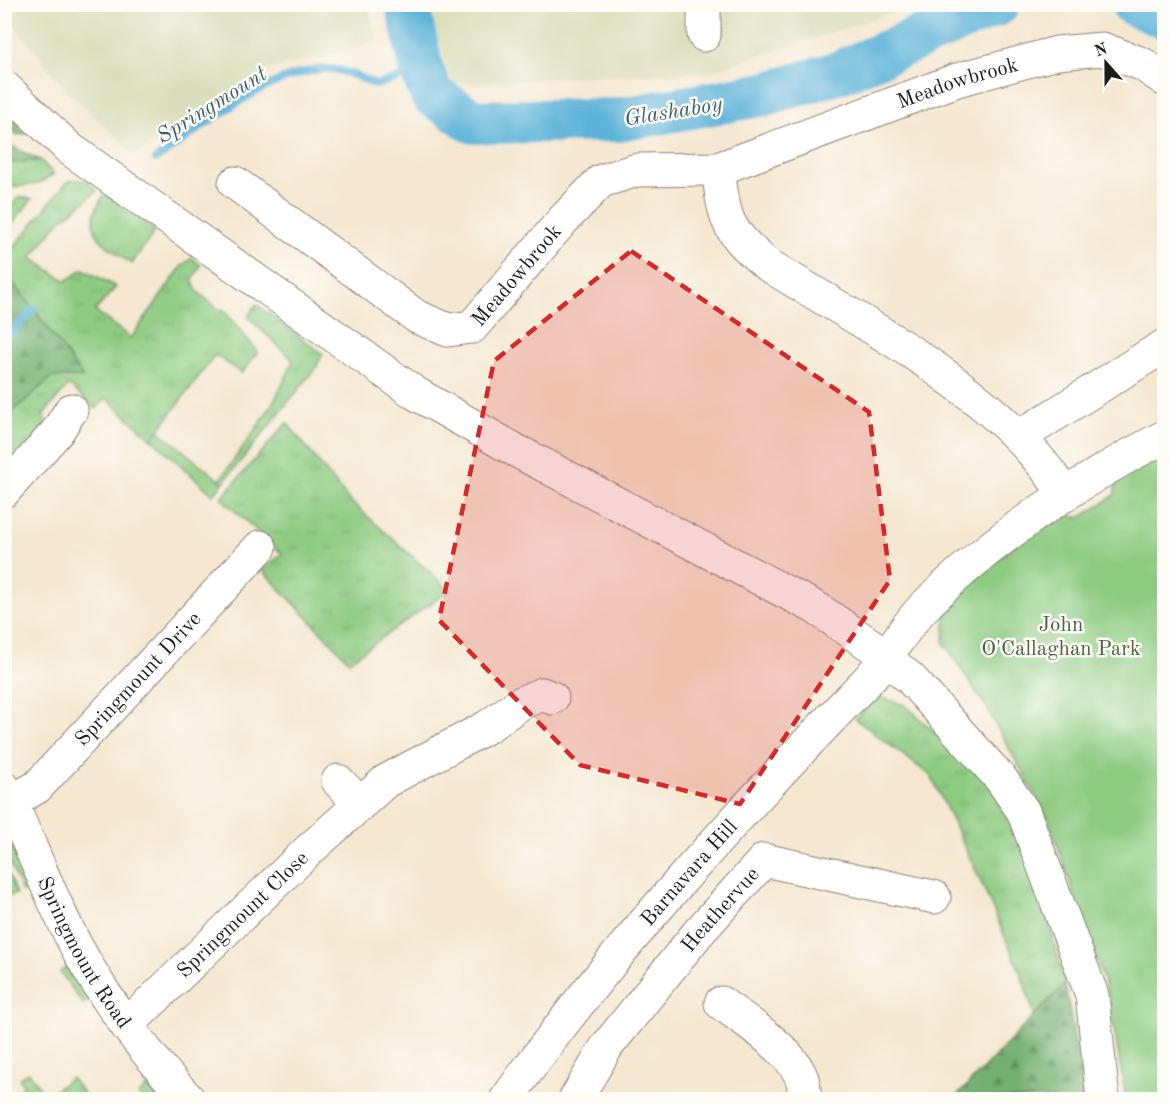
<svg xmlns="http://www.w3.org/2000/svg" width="1169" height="1104" viewBox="0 0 1169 1104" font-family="'Old Standard TT',serif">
  <defs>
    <pattern id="grass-tufts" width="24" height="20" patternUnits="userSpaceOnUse" patternTransform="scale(1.5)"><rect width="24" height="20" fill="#8dcb81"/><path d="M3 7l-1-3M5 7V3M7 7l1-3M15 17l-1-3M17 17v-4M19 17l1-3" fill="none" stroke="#79ae6f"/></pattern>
    <pattern id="forest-firs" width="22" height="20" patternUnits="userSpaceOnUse" patternTransform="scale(1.5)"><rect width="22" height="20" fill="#72af6f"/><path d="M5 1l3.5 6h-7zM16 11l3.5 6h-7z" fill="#5d8e5a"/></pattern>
  </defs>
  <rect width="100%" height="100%" fill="#fdfcf7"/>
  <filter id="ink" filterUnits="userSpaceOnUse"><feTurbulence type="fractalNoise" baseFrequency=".0167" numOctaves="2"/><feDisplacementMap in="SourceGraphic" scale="12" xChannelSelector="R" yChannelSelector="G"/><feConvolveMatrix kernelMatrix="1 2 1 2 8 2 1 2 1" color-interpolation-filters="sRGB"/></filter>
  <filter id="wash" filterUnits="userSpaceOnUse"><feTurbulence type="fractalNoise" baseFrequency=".008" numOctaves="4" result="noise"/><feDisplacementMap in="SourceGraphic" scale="24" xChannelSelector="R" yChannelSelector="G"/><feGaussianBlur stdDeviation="1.35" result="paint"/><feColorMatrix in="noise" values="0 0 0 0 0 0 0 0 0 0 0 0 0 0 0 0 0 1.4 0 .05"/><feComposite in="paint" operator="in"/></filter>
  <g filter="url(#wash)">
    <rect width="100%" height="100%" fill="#f5e7d0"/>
    <g fill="#dbdebc">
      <polygon points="4,5 368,5 377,42 267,70 135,155 65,89 5,13"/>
      <polygon points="428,5 917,5 705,73 614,75 452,85"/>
    </g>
    <g fill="url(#grass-tufts)" stroke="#54744e" stroke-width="1.5">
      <polygon points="40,160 54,174 37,184 5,188 4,164"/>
      <polygon points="72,180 86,180 97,191 59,222 31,258 66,281 83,269 116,287 95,311 131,338 182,266 192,258 201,265 192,281 198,292 222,312 223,309 258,352 242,373 215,355 152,439 106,398 96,409 69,385 43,415 46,424 5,473 5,418 52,377 82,377 34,309 5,274 5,258 66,183"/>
      <path d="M103,196l8,1 44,34 -23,33c-28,-20 -53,-31 -29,-68z"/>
      <path d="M256,304l67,50 -8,15 -92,114 -3,-3c28,-42 55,-71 73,-120l-45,-43z"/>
      <polygon points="287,423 348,499 450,590 349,661 262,570 282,554 221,498"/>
      <polygon points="879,697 905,705 984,778 1005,805 1038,878 1065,984 1035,1016 1020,971 977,873 931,776 855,719"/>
      <polygon points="18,846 35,887 22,892 5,852"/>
      <polygon points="5,866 16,894 5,897 4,897"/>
      <polygon points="70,965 92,998 83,1004 60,972"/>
      <polygon points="29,1072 42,1091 36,1099 22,1099 15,1092 24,1086 19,1078"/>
      <polygon points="71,1078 88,1099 42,1099"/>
      <polygon points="148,1086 160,1099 143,1099 138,1095"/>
    </g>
    <g fill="url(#forest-firs)" stroke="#476646" stroke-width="1.5">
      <polygon points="4,107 27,133 18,135 5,128"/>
      <polygon points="5,143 40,160 5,164"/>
      <polygon points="5,274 34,309 83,377 52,377 5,418"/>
      <polygon points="1065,984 1085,1099 954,1099"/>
    </g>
    <g fill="#8dcb81" stroke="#54744e" stroke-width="1.5">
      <polygon points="19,197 32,199 5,233 5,213"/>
      <polygon points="158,430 223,483 213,495 152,439"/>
      <polygon points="1164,448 1164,1099 1126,1099 1108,994 1049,820 985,705 944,643 946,604 1055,511 1080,518 1115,495 1116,469"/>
    </g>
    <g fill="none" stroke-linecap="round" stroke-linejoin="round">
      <g stroke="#5cb2d9" stroke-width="8">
        <path d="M156,159c49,-33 107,-84 167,-90 18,-1 37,8 53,16l46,-15"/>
        <polyline points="4,340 34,309"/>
      </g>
      <g stroke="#5cb2d9" stroke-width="44">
        <polyline points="407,4 422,70 432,95 474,122 617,120 765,94 840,72 998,4"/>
        <polyline points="1133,4 1164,17"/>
      </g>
    </g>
  </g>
  <g filter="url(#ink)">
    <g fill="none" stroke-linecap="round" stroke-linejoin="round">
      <defs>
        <g id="minor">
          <polyline points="704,35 704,4"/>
          <path d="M718,169c7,51 7,60 47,94 101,63 236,129 300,232"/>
          <path id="s1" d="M235,183l182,134 31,13 24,-3 91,-107 38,-39 36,-11 81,-1 239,-89 100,-27 45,-4 40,15 22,15"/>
          <polyline points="1019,437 1164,346"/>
          <polyline points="4,491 57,432 71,410"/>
          <polyline points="338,781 359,803"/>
          <path id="s2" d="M4,788c25,52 45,107 72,158 30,56 69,107 113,154"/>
          <path id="s3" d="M11,802l26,-15 223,-240"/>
          <path d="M721,1003c26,20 93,58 82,97"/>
          <path id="s4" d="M127,1025l181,-174 78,-70 101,-54 34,-24 21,-9 10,4"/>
          <path id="s5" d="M506,1100c106,-150 231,-285 358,-416 23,-23 36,-52 58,-75 64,-66 161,-131 242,-172"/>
          <path id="s6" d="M575,1100l32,-54 91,-113 66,-73 170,37"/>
        </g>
        <polyline id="major" points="4,87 70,149 415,393 515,450 816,608 872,646 911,679 1001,779 1023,811 1092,995 1103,1100"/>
      </defs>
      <use href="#minor" stroke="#888276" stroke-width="35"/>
      <use href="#major" stroke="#888276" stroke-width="35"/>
      <use href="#minor" stroke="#fff" stroke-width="33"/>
      <use href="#major" stroke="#fff" stroke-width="33"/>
    </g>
  </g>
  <path fill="#d62828" fill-opacity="0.2" stroke="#d62828" stroke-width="4.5" stroke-dasharray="12 8" stroke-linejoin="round" d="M631,251l238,161 21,168 -150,224 -160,-39 -141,-145 55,-259z"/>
  <g text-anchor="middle" stroke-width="5" stroke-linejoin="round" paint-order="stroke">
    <g font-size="21" fill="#1c1c1c" stroke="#fdfcf7">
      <text dy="7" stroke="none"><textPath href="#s1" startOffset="852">Meadowbrook</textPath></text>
      <text dy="7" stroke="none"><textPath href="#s1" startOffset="352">Meadowbrook</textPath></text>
      <text dy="7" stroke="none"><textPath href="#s3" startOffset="178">Springmount Drive</textPath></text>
      <text dy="7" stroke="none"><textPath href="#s5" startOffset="292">Barnavara Hill</textPath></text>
      <text dy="7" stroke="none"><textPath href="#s6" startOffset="240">Heathervue</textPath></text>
      <text dy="7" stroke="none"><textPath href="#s4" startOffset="160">Springmount Close</textPath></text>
      <text dy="7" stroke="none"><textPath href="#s2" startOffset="183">Springmount Road</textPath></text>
    </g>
    <g font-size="21" fill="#496244" stroke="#fdfcf7">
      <text x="1061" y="631">John<tspan x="1061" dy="24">O'Callaghan Park</tspan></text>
    </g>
    <g font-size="22" font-style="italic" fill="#396071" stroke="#fdfcf7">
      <text transform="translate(211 104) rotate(-32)" y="8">Springmount</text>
      <text transform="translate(673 110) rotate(-9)" y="8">Glashaboy</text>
    </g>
  </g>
  <rect width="1169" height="1104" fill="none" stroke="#fdfcf7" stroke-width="24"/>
  <g transform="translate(1106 63) rotate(339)" stroke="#fdfcf7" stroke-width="4.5" paint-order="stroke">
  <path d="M0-4.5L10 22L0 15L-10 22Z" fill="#1c1c1c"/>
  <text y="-9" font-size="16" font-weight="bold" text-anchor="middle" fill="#1c1c1c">N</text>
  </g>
</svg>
